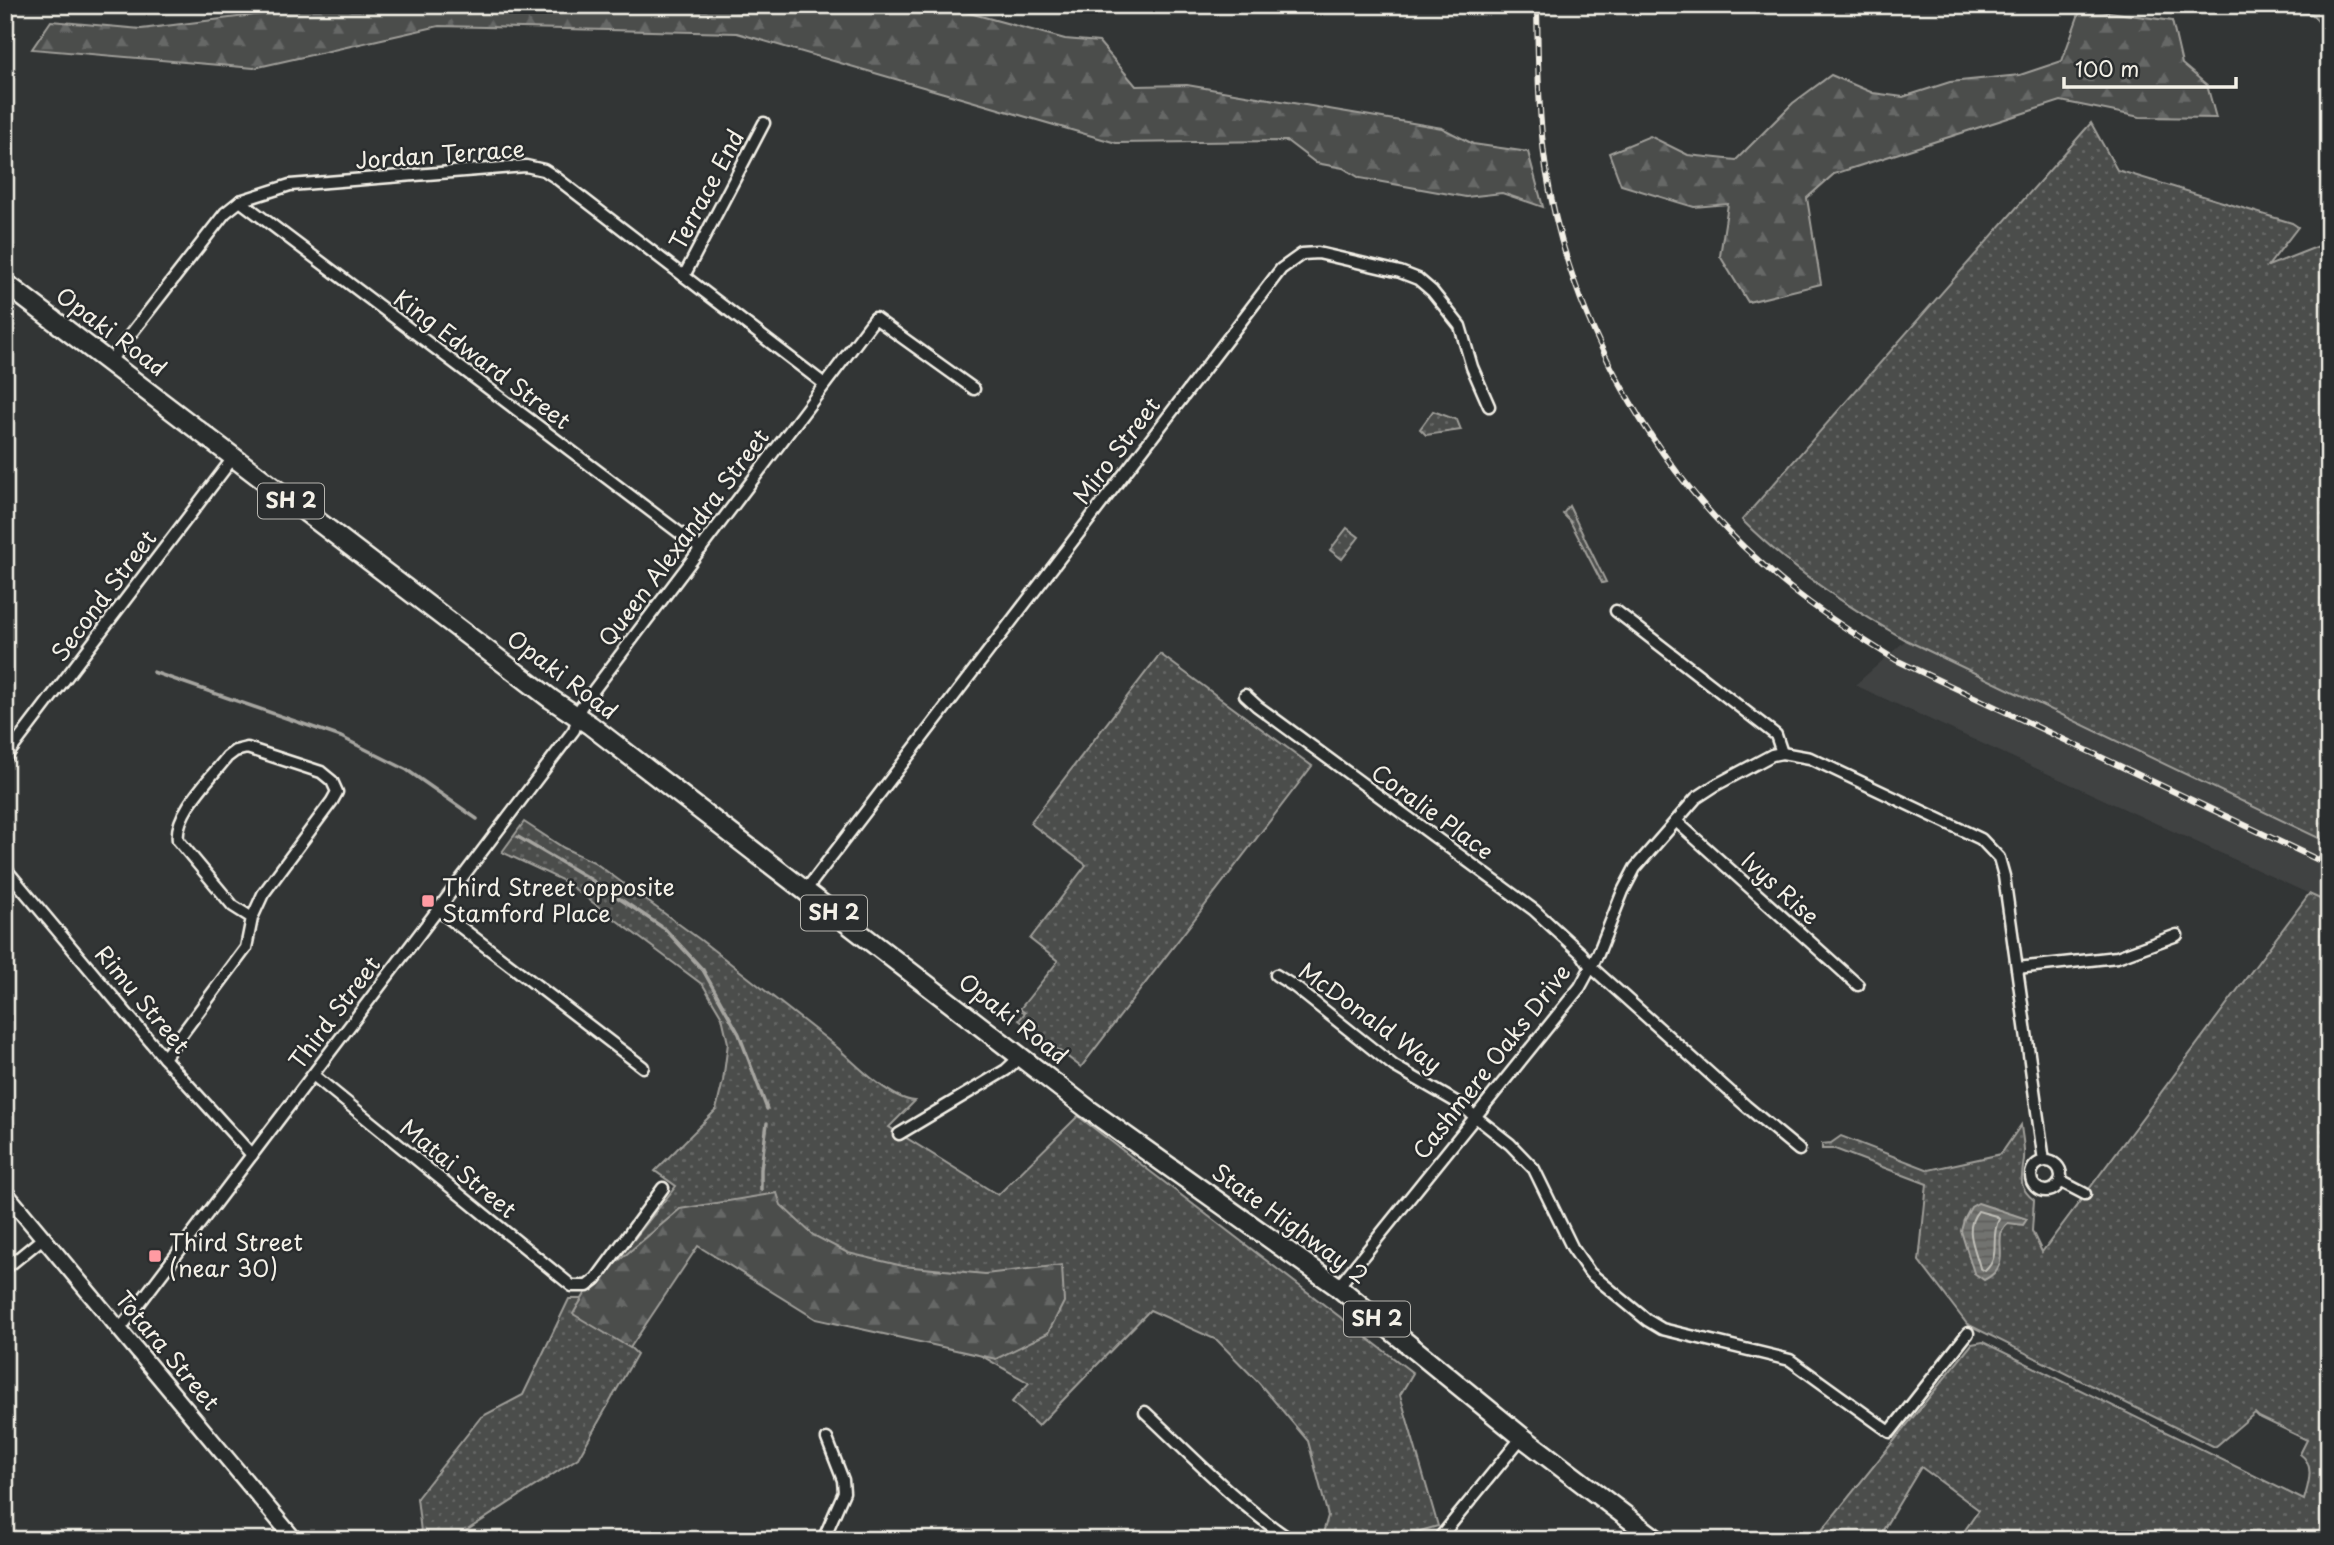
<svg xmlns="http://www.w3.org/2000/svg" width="2334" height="1545" viewBox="0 0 2334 1545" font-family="'Playpen Sans',sans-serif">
  <defs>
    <pattern id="grass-dots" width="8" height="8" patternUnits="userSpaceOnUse" patternTransform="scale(1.75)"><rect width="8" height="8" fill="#4b4d4c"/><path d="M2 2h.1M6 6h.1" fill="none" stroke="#666766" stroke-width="1.8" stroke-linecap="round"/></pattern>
    <pattern id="forest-firs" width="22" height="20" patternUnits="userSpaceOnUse" patternTransform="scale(1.75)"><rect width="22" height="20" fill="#4b4d4c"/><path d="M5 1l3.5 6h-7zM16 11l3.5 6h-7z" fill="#666766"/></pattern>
    <pattern id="water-rules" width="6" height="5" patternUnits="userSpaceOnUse" patternTransform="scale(1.75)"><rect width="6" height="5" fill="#727370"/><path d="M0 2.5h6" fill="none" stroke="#5e5e5b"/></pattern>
  </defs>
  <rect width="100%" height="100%" fill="#323535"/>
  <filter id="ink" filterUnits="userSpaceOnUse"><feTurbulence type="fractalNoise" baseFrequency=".0143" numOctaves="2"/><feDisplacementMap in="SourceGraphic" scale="14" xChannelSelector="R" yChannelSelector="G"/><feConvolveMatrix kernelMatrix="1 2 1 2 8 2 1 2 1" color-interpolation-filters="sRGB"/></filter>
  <g filter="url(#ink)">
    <polygon fill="#404242" points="1906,640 2329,843 2329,903 1855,685"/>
    <g fill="url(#grass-dots)" stroke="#a09f9a" stroke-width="2">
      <polygon points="2251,5 2329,5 2329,34 2312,14"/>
      <path d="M2091,123l26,47 175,53 6,4 -30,39 61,-24v601l-423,-203c-60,-34 -115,-71 -164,-120z"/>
      <polygon points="1433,411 1457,420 1461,430 1426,435 1420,429"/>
      <polygon points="1569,506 1606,582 1602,583 1570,521 1563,514"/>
      <polygon points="1347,528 1359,537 1342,559 1330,550"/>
      <polygon points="1160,654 1312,766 1081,1067 1019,1020 1025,1013 1020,1009 1058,961 1030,939 1086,865 1030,823"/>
      <path d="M524,822l40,26 30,14 108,79 136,107c17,16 53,52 77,53l-26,26 109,68 80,-79 335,257 -13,22 38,131 -50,14h-67l7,-24 -20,-75 -49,-58 -42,-43 -67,-30 -112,116 -26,-24 17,-19 -70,-40 -261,-105 -79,99 18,17 -59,104 -126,82h-46l15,-8 -4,-34 64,-81 42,-22 46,-96h18l89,-113 -21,-15 61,-61 7,-29 5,-38 -6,-26 -19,-32 -139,-104 -62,-29z"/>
      <path d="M2309,894l20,9v637h-157l-12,-9 -8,9h-194l21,-30 -58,-43 -44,73h-63l158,-196 11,-2 321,158c4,-15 12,-35 -4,-46l7,-14 -48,-23 -4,-4 -40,34 -248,-123 -48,-63 8,-77 -92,-35h-13v-5l9,-1 10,-7 88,34 72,-16 20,-29c1,11 4,23 3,34 -2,19 -7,28 10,41l-2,31 10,21z"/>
    </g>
    <g fill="url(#forest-firs)" stroke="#a09f9a" stroke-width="2">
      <polygon points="319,5 940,5 1065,39 1099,42 1136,86 1187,85 1442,128 1473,144 1528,152 1543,207 1502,193 1466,197 1360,178 1343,168 1316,163 1287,141 1116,143 737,33 439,26 254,68 32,49 51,21 141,29 311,8"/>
      <polygon points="2081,8 2172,21 2182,64 2207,85 2216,118 2140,117 2061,101 1834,174 1807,198 1821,284 1748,302 1720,256 1728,204 1694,207 1621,185 1609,153 1650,136 1688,155 1736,160 1793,103 1831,75 1873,93 1903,97 1950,82 2020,75 2062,61"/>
      <polygon points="777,1193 781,1205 813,1235 848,1253 903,1266 985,1274 1062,1265 1064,1302 1048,1333 996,1359 816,1319 698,1246 630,1348 573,1314 591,1284 680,1209"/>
    </g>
    <path fill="url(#water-rules)" stroke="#a6a5a0" stroke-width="2" d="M1978,1203l49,16 -4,6 -15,-2c-19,15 8,41 -24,57l-10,-7 -13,-42 3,-11 7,-13z"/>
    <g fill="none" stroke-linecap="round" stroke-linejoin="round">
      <path stroke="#c0bfb8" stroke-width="2" d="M1978,1211l18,5 3,3c-10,19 3,37 -14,52l-5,-3c-5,-21 -17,-39 -2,-57z"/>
      <g stroke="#a6a5a0" stroke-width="3.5">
        <polyline points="153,672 341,737 407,770 477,819"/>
        <polyline points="518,837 590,879 665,929 703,970 739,1034 767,1109"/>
        <polyline points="761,1190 761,1169 767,1123"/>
      </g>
      <defs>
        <g id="street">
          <polyline points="240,201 701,549"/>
          <polyline points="684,276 764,123"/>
          <polyline points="109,362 225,213 240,201 290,185 526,166 544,170 555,177 823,383"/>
          <polyline points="1616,611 1776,735 1782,753"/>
          <polyline points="1245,695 1257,706 1534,910 1582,954 1590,966 1746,1106 1799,1150"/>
          <polyline points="5,758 233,458"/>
          <polyline points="1676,821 1858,985"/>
          <polyline points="5,868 164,1058 252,1155"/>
          <polyline points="805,891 1281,269 1302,254 1318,253 1400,272 1418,279 1432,291 1460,326 1472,367 1489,406"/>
          <polyline points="437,909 643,1067"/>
          <polyline points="2017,968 2117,957 2177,935"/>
          <polyline points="1276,975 1295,987 1394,1066 1458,1103 1510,1144 1534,1169 1572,1247 1590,1273 1647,1320 1662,1329 1790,1360 1890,1432 1968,1333"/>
          <path d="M164,1058l82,-110 6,-30 11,-24 69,-93 5,-9 -5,-11 -11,-9 -74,-24 -12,3 -8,6c-16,21 -53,56 -49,83l55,66 19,12"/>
          <polyline points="313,1075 572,1286 587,1286 596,1279 663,1188"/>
          <polyline points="899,1134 1006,1070 1022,1055"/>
          <circle cx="2046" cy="1176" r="15"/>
          <polyline points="2060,1181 2085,1194"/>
          <polyline points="5,1269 43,1238"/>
          <polyline points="1338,1287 1580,987 1598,954 1623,891 1635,868 1696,798 1716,785 1772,755 1782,753 1810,758 1981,839 1999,858 2004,876 2044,1161"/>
          <polyline points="120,1329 574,730 581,707 875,318 974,389"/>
          <path d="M1145,1412c47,44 92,92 146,128"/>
          <polyline points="823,1540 844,1492 843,1480 827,1439"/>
          <polyline points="1438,1540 1522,1437"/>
        </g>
        <polyline id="secondary" points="5,1192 295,1540"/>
        <polyline id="highway" points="5,283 551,699 590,725 1088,1109 1338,1287 1522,1437 1657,1540"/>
      </defs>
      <use href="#street" stroke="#f4f1e8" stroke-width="15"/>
      <use href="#secondary" stroke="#f4f1e8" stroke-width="19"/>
      <use href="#highway" stroke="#f4f1e8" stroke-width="23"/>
      <use href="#street" stroke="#2a2d2e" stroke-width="10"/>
      <use href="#secondary" stroke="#2a2d2e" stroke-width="14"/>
      <use href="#highway" stroke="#2a2d2e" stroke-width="18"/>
      <defs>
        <path id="rail" d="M1537,5c1,55 1,110 9,164 23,147 102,293 213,392 42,39 88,69 137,99l433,205"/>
      </defs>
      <use href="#rail" stroke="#f4f1e8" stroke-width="6"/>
      <use href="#rail" stroke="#2a2d2e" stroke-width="3.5" stroke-dasharray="10" stroke-linecap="butt"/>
    </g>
  </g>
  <g fill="#ff9aa2" stroke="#2a2d2e" stroke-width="2.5">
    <rect x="421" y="894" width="14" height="14" rx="3.5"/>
    <rect x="148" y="1249" width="14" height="14" rx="3.5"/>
  </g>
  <g text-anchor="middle" stroke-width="5" stroke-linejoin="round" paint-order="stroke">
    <g fill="#2a2d2e" stroke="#b7b6b0" stroke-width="2">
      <rect x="258" y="483.5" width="66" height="35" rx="5"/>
      <rect x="801" y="895.5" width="66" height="35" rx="5"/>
      <rect x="1344" y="1301.5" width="66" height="35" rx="5"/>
    </g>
    <g font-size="21" font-weight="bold" fill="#f4f1e8">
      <text x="291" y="508">SH 2</text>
      <text x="834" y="920">SH 2</text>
      <text x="1377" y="1326">SH 2</text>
    </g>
    <g font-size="23" fill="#f4f1e8" stroke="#2a2d2e">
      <text transform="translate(440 155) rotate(-4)" y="8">Jordan Terrace</text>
      <text transform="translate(707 190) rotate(-62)" y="8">Terrace End</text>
      <text transform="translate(111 332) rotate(37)" y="8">Opaki Road</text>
      <text transform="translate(482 360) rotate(37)" y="8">King Edward Street</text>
      <text transform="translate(1117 451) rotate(-53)" y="8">Miro Street</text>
      <text transform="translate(684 538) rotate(-53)" y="8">Queen Alexandra Street</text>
      <text transform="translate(104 596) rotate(-53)" y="8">Second Street</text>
      <text transform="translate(562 675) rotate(37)" y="8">Opaki Road</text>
      <text transform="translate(1432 812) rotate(36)" y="8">Coralie Place</text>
      <text transform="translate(1780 889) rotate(42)" y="8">Ivys Rise</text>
      <text transform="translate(142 1000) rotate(50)" y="8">Rimu Street</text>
      <text transform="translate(335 1013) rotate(-53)" y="8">Third Street</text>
      <text transform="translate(1370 1018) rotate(36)" y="8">McDonald Way</text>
      <text transform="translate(1013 1019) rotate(38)" y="8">Opaki Road</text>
      <text transform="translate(1492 1062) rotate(-52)" y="8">Cashmere Oaks Drive</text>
      <text transform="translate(458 1169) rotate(39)" y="8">Matai Street</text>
      <text transform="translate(1290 1224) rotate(36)" y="8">State Highway 2</text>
      <text transform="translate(167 1351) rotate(50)" y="8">Totara Street</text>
    </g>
    <g font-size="23" fill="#f4f1e8" stroke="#2a2d2e" text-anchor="start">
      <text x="442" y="896">Third Street opposite<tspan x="442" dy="26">Stamford Place</tspan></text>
      <text x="169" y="1251">Third Street<tspan x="169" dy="26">(near 30)</tspan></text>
    </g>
  </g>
  <rect width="2334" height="1545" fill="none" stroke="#2a2d2e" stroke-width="28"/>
  <rect x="14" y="14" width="2306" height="1517" fill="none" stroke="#f4f1e8" stroke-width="2.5" filter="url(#ink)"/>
  <path d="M2064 77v10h172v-10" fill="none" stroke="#f4f1e8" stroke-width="3.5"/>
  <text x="2075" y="77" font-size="21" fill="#f4f1e8" stroke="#2a2d2e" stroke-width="5" paint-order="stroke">100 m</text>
</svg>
